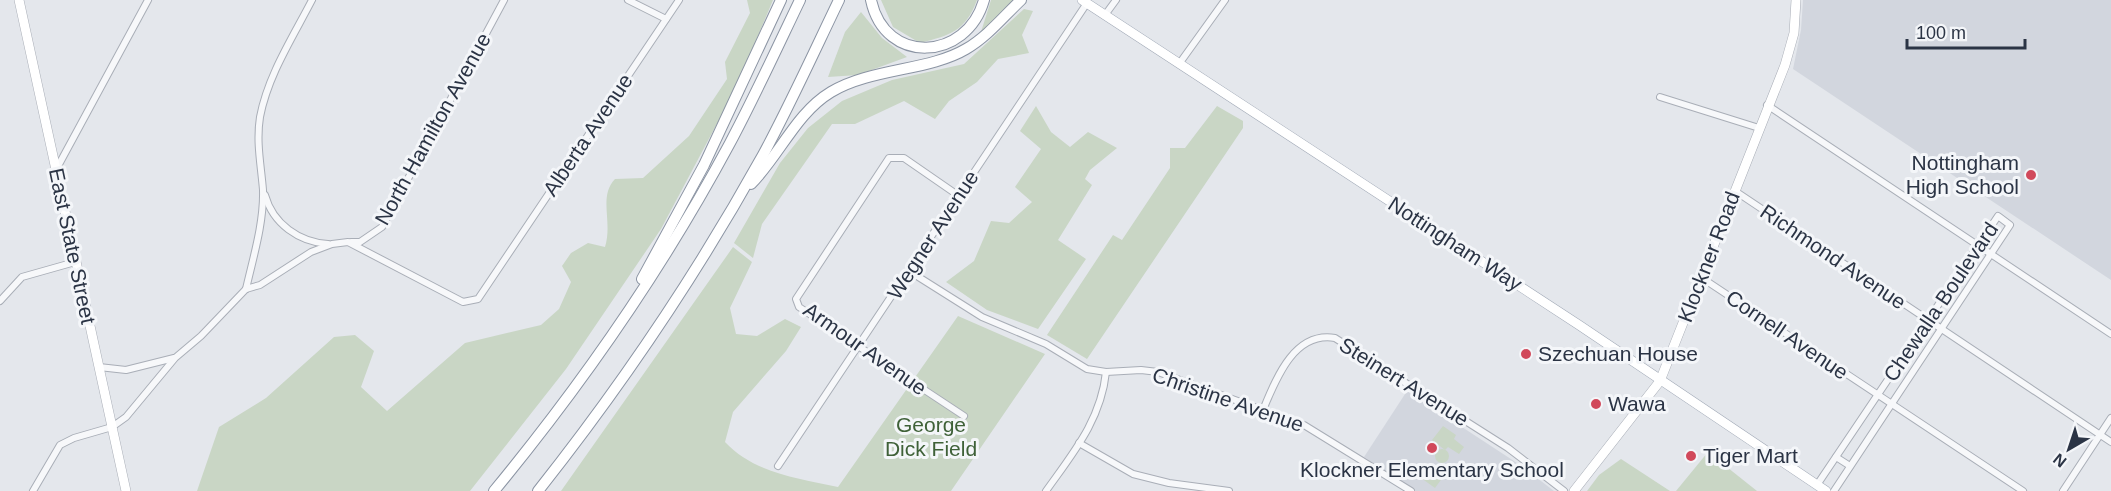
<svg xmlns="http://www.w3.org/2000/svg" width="2111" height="491" viewBox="0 0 2111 491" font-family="Helvetica,sans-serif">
  <rect width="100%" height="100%" fill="#e4e7ec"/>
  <g fill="#d2d6de">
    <polygon points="1803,0 2111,0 2111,280 1793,69 1801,30"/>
    <polygon points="1407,391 1520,465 1554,491 1416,491 1364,457"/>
  </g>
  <g fill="#c9d6c5">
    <path d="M747,0h26l-36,86 -76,143 -95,140 -96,122h-273l22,-64 47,-29 68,-61 21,-2 19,16 -13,36 26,24 78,-68 76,-18 18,-16 12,-27 -9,-16 9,-13 17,-10 17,4c8,-26 -7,-50 10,-68l28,-1 46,-42 38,-57 -2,-17 25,-49z"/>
    <path d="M881,0h96c-12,32 -27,35 -57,43l-27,-16z"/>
    <polygon points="991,0 1014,0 981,32"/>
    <polygon points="1024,9 1033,11 1022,35 1029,53 998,59 977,82 949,101 935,119 904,101 855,124 832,124 762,224 753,258 734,243 780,163 808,128 842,101 892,80 964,64"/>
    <polygon points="861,12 882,38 907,57 858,75 828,77 845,32"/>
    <polygon points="1036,106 1051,132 1070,147 1088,132 1117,148 1090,170 1085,179 1092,185 1058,240 1086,259 1038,329 987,310 946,282 974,261 991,221 1009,223 1032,202 1015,187 1041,149 1020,131"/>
    <polygon points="1217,106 1243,121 1243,128 1087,359 1047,335 1113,235 1122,240 1170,168 1170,148 1185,148"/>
    <path d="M733,247l19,15 -22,46 6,26 21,2 28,-17 16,8 -15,24 -53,61 -8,30c29,31 72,36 113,45l120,-171 87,38 -94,137h-390z"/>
    <polygon points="1443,426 1456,435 1454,439 1464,447 1459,454 1448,447 1445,450 1432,440"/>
    <circle cx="1442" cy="456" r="7"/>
    <polygon points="1708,452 1757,491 1676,491"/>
    <polygon points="1621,459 1670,491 1587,491 1599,475"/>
    <polygon points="1432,464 1446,473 1435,488 1421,478"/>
  </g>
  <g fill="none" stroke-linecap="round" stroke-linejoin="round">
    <defs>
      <g id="street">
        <polyline points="628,0 666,19"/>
        <polyline points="1105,15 1116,0"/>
        <polyline points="1179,64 1225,0"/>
        <polyline points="1660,97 1759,128"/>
        <polyline points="1767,105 2111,334"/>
        <polyline points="57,168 148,0"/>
        <polyline points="1735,191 2111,442"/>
        <path d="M265,195c8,29 34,47 63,49"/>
        <polyline points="959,196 904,158 889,158 796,299 799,307 964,416"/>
        <polyline points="351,242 360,242 382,227 504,0"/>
        <polyline points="909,271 982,317 1046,344 1087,369 1106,372 1141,370 1158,372 1304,425 1411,491"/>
        <polyline points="1702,278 2023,491"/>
        <path d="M246,289c7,-31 18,-66 17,-99 -2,-25 -7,-48 -3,-73 8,-42 33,-80 52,-117"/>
        <polyline points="0,301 22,277 75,262"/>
        <polyline points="99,367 126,370 174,358"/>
        <path d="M1263,410c13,-31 31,-79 72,-72l173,110 56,43"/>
        <polyline points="1079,443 1133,474 1169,483 1229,491"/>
        <polyline points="1836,457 1850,466"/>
        <polyline points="778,466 1087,3"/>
        <polyline points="1817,485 1998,216 2010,225 1834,491"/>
        <polyline points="33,491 60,445 74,438 112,427 126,417 175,358 201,336 246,289 260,285 311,252 332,244 348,242 463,302 478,299 679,0"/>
        <path d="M1046,491c27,-38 55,-71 60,-119"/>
        <polyline points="2063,491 2111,418"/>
      </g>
      <g id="secondary">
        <polyline points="19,0 126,491"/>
        <polyline points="1574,491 1660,381 1785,65 1794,33 1796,0"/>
      </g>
      <polyline id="primary" points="1082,0 1579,325 1826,491"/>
      <g id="highway">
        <path d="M871,0c14,66 96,61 113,0"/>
        <path d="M751,184c28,-28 45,-71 80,-92 40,-24 98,-21 135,-43 21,-12 38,-33 55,-49"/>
        <polyline points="642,279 704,165 781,0"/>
        <path d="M494,491c89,-108 170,-225 236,-348 25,-47 47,-95 70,-143"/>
        <path d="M538,491c84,-106 159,-217 225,-336 27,-50 51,-103 76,-155"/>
      </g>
    </defs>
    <use href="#street" stroke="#a9aeb7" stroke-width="8"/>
    <use href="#secondary" stroke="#a9aeb7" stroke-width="10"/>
    <use href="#primary" stroke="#a3abb8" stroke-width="10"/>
    <use href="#highway" stroke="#8b94a3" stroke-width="12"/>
    <use href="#street" stroke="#f7f8fa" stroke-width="6"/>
    <use href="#secondary" stroke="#fff" stroke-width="9"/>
    <use href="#primary" stroke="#fff" stroke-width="9"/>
    <use href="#highway" stroke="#fff" stroke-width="10"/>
  </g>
  <g fill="#d1495b" stroke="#f4f6f9" stroke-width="2">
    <circle cx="2031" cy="175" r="6"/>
    <circle cx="1526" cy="354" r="6"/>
    <circle cx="1596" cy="404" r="6"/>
    <circle cx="1432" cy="448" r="6"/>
    <circle cx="1691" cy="456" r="6"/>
  </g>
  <g text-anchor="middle" stroke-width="6" stroke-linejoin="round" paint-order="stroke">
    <g font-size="21" fill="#2b3445" stroke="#f4f6f9">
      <text transform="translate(433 129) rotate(-61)" y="7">North Hamilton Avenue</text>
      <text transform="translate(588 135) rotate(-56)" y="7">Alberta Avenue</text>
      <text transform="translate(933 235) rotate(-57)" y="7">Wegner Avenue</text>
      <text transform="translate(1455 244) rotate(33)" y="7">Nottingham Way</text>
      <text transform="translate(72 246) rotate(78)" y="7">East State Street</text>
      <text transform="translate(1709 257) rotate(-69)" y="7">Klockner Road</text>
      <text transform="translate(1833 257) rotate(34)" y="7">Richmond Avenue</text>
      <text transform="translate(1941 302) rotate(-56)" y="7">Chewalla Boulevard</text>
      <text transform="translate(1787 335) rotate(34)" y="7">Cornell Avenue</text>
      <text transform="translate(865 349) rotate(35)" y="7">Armour Avenue</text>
      <text transform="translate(1404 382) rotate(32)" y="7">Steinert Avenue</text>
      <text transform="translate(1228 400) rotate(19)" y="7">Christine Avenue</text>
    </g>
    <g font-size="21" fill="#2b3445" stroke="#f4f6f9" text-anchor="start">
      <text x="2019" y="170" text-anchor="end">Nottingham<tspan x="2019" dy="24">High School</tspan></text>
      <text x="1538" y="361">Szechuan House</text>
      <text x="1608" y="411">Wawa</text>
      <text x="1703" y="463">Tiger Mart</text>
      <text x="1432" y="477" text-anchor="middle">Klockner Elementary School</text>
    </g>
    <g font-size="21" fill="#3f6138" stroke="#f4f6f9">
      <text x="931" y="432">George<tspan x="931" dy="24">Dick Field</tspan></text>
    </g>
  </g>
  <g transform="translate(2069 449) rotate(219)" stroke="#f4f6f9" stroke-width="4.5" paint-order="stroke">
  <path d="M0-4.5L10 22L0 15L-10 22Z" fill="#2b3445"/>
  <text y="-9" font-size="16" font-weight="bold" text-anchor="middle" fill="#2b3445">N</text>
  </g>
  <path d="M1907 39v9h118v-9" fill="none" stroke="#2b3445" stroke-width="3"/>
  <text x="1916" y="39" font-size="18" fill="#2b3445" stroke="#f4f6f9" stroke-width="4.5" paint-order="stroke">100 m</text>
</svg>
